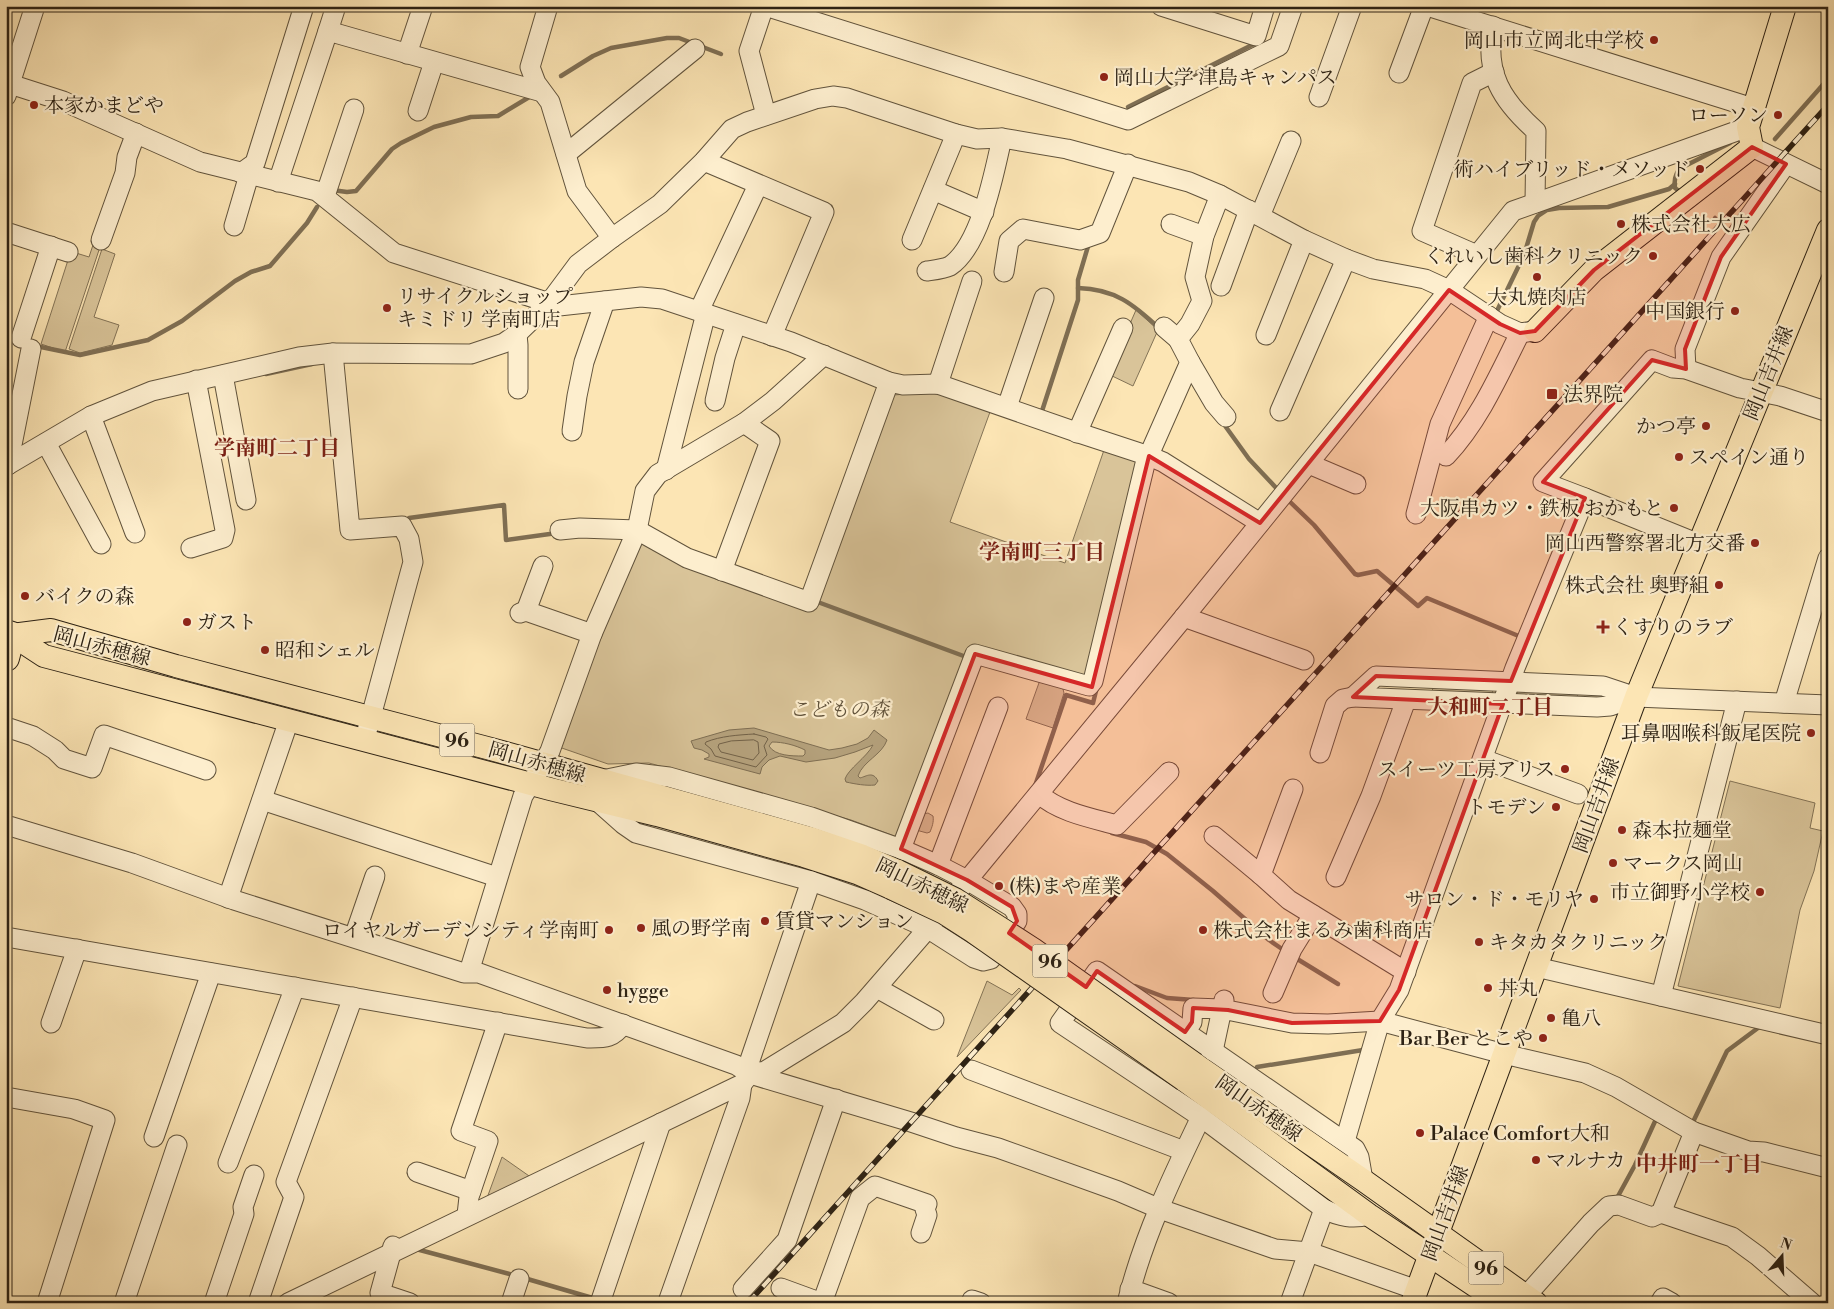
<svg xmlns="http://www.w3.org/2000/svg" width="1834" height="1309" viewBox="0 0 1834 1309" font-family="'Libre Bodoni','Noto Serif JP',serif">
  <rect width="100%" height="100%" fill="#fce5b4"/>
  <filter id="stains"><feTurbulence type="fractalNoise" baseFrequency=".004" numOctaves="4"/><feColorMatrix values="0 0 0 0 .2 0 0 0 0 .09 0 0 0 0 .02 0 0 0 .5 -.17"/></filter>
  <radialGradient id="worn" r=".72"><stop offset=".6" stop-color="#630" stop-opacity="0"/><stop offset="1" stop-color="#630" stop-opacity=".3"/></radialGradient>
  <g fill="#d9c499" stroke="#837356">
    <polygon points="94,242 101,244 65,352 41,344 69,257 75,259 76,253 89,257"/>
    <polygon points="102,249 115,254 94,317 119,325 112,345 80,353 69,349"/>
    <polygon points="1136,310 1158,330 1133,386 1108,374"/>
    <polygon points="928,393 940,394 990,412 950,522 1065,563 1104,450 1133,460 1140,467 1089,677 972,647 897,837 851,820 649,763 608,764 556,746 638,540 813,608 892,395"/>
    <polygon points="180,675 355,725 354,727 176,682"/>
    <polygon points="1040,680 1058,685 1063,689 1064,693 1053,728 1026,719"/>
    <polygon points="1433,687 1493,689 1492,695 1432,692"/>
    <polygon points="1517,691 1577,692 1578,698 1517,695"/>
    <polygon points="1730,781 1815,803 1810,828 1823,831 1814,871 1800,910 1780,1008 1678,986"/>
    <path d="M928,813l5,3c1,6 -1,11 -3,16l-3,1 -11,-3 7,-16z"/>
    <polygon points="987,981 1012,995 1019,988 1021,990 957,1057"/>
    <polygon points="502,1157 532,1178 487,1198"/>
  </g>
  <path fill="#b6a37e" stroke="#7f6f54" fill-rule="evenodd" d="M754,728l75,22 13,-2 15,-4 11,-6 6,-8 13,10c-5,15 -24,21 -29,36l2,2c7,-2 13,-7 18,3l-3,4c-9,1 -20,-1 -29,-3l-1,-3c3,-10 22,-22 28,-34l-18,7 -20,6 -29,4 -26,-6 -11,4 -7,7 -2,7 -56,-15 5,-2v-3l-7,-4 -8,-2 -3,-7 38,-11zM772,742c11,0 23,3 33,8v4l-2,2c-11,0 -28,0 -34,-10z"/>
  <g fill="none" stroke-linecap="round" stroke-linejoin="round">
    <g stroke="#726249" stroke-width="1">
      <path d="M754,734l12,3 2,2 -4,7 3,9 -11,12 -41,-11 -4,-7 -6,-5 1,-2c15,-6 32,-7 48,-8z"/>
      <polygon points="754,740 758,742 759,753 753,760 721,752 718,747 719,744 731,741"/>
    </g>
    <g stroke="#7f6f54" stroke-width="4.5">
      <polyline points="746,6 757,10"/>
      <polyline points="561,76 593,56 611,48 667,38 679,38 721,54"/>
      <polyline points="1128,107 1256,43"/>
      <polyline points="1775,139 1828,79"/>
      <polyline points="332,190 347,192 356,191 392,149 401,143 434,127 471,117 498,116 531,96"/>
      <path d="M1679,191l-4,-3c-1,-8 0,-12 4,-19l51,-26"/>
      <polyline points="1715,218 1717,220"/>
      <path d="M1078,288c37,1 55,16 81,40"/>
      <polyline points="1495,315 1524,255 1534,222 1538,216 1547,210 1559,208 1608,207 1669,189 1675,184"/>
      <polyline points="6,341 18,343"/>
      <polyline points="36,346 80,355 148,340 182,321 235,281 251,272 270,266 307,223 317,207"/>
      <polyline points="266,374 312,364"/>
      <polyline points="1040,413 1042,411 1078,300 1078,280 1089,243"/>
      <polyline points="1223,423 1249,459 1280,492"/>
      <polyline points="1287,499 1314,525 1355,574 1358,575 1377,571 1418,606 1427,598 1521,637"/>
      <polyline points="409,518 504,505 506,540 557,533"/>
      <polyline points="815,601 969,658"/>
      <polyline points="1827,768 1828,735"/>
      <polyline points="1035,786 1066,695 1093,703 1097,687"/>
      <polyline points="1824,790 1826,768 1828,768"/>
      <polyline points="1112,833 1146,842 1167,854 1213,891 1269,940 1285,951"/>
      <polyline points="1294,957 1338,984"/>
      <polyline points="1135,986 1167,998 1194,1000"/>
      <polyline points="1257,1067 1363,1050 1364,1048"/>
      <polyline points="1689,1124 1693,1122 1727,1051 1762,1025"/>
      <polyline points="1617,1198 1635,1165 1657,1117"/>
      <polyline points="416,1249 517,1276"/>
      <polyline points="524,1278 596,1299"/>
    </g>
    <defs>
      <g id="minor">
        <polyline points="548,6 530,67 536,83 550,102 577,191 612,238"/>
        <polyline points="764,6 749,51 766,115"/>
        <polyline points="765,6 1128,120 1279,46 1293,6"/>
        <polyline points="1161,6 1256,36 1265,6"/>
        <polyline points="1427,6 1753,108"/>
        <path d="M1493,26c-9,47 9,75 43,105l-1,72"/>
        <polyline points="328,31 336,6"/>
        <polyline points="407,54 423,6"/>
        <polyline points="1399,73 1424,6"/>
        <polyline points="10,84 63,101 200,162 317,191 394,253 559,306 641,297 662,299 791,342 889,382 903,385 938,384 1082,434 1149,456 1163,462 1260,523"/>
        <polyline points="6,96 35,6"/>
        <polyline points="1319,97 1352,6"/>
        <polyline points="418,111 434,62"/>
        <polyline points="1752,147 1828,184"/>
        <polyline points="566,154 695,49"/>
        <polyline points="704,161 824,212 772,336"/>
        <polyline points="241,173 255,163 304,6"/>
        <polyline points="278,182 328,31 542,92"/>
        <polyline points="933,190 984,212"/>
        <polyline points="325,196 354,109"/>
        <polyline points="1260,216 1291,141"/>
        <polyline points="1171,224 1204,236"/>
        <polyline points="234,226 249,175"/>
        <polyline points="6,232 68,252"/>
        <polyline points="101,240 125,173 127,157 136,133"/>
        <polyline points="912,240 956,134"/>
        <polyline points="1477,255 1422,231 1472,83 1494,72"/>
        <path d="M927,271c7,-1 17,-2 23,-5 31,-21 44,-93 52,-128"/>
        <polyline points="1004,272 1009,241 1023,229 1080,240 1100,233 1128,164"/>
        <polyline points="1221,286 1249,210"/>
        <polyline points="699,311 758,185"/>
        <polyline points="1164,327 1178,339"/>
        <polyline points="517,334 518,345 518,389"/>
        <polyline points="1266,335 1304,240"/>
        <polyline points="21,338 51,246"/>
        <polyline points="333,353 350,530 402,526 409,539 413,562 367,731"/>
        <polyline points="1190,362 1214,403 1226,417"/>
        <polyline points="1686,369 1685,349 1721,257 1786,164"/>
        <polyline points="223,375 246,500"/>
        <polyline points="938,384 972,281"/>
        <polyline points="715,401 725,358 736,324"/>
        <polyline points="1007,407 1044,298"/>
        <polyline points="1280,411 1346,259"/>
        <polyline points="91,416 135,533"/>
        <polyline points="572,431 577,396 584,362 605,301"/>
        <polyline points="1077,433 1123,328"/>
        <polyline points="46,443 101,544"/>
        <path d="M1446,456c33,-35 53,-81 74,-123"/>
        <polyline points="1309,464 1356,484"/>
        <polyline points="8,465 31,349"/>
        <polyline points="6,466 91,416 152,391 299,357 333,353 471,354 504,343 517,334 549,303 578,264 612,238 660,204 704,161 732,129 747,122 815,99 833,96 847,98 956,134 977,139 1002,138 1067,149 1189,182 1220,195 1304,240 1346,259 1373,269 1425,279 1449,290 1500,324 1520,333 1535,331"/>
        <polyline points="666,470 706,313"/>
        <polyline points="1585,498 1543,482 1652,360 1673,368 1686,369 1740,388 1780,396 1828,412"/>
        <polyline points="1416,514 1440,424 1489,316"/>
        <polyline points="560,530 580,528 637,530 687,558 809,602 889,382"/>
        <polyline points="191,548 223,538 225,530 196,380"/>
        <polyline points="722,571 770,441 744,423"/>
        <polyline points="526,611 543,566"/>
        <polyline points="520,613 526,611 592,634"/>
        <polyline points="1184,617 1304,660"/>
        <polyline points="1636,697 1610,706 1597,707 1353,697 1376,676 1603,686 1636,697 1828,705"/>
        <polyline points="1784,703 1828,558"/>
        <polyline points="6,727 33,736 55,750 64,759 92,768 104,735 206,770"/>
        <polyline points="1320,753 1335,706 1343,699 1353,697"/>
        <polyline points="1483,759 1578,794"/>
        <polyline points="1293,789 1261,875 1289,900 1406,972"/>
        <path d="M1039,794c20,18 52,24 78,31l52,-53"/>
        <polyline points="262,800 497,877"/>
        <polyline points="596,800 623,824 636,833 811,881 865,900 927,928 974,958 983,961 991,959 1017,921 1017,914 1012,907 967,880 938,865 901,849 811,817 669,777 636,773 602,780"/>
        <polyline points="6,825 132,863 234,900 464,973 479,973 736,1065 750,1074 911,1122 956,1137 998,1148 1118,1191 1160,1209 1275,1249 1309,1252 1417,1290"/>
        <polyline points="1214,836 1261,875"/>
        <polyline points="901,849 975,654 1089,686 1093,681 1145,464 1190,362 1178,339 1190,324 1202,301 1195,277 1204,236 1220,195"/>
        <polyline points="938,865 998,707"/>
        <polyline points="1336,877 1371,796 1406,700"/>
        <polyline points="228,898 289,720"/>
        <path d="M6,937l581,101c17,0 26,1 36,-14"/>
        <polyline points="354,937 375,876"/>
        <polyline points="1536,967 1828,1035"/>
        <polyline points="469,972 523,796 543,764 550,751 592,634 637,530 645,491 658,474 744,423 773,401 824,355"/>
        <polyline points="877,988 934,1020"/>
        <polyline points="1273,993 1292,949 1313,915"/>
        <polyline points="1661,996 1737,701"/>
        <polyline points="51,1023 77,949"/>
        <polyline points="1185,1032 1192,1022 1193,1008 1222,1009 1224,1000"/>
        <polyline points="1213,1051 1222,1009 1292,1023 1328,1024 1380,1021 1504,1054 1585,1073 1616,1087 1694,1132 1748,1151 1764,1152 1828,1168"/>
        <polyline points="971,1070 1184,1151"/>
        <polyline points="750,1074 750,1060 811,881"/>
        <polyline points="6,1097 74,1109 105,1120 47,1303"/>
        <polyline points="154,1137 211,973"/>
        <polyline points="1345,1141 1380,1021 1399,990 1515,668 1585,498 1699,544"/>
        <polyline points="228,1163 295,987"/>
        <polyline points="417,1172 471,1191"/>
        <path d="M1363,1180l-4,-23 -4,-8 -258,-178 -37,52 141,94 123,92c16,8 29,10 45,6"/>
        <polyline points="1661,1213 1732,1237 1758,1256 1812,1303"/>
        <polyline points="467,1215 469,1197 488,1141 461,1131 498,1022"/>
        <polyline points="393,1246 380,1293 410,1303"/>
        <polyline points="781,1288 822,1303 860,1198 875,1186 927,1204 925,1209 927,1215 921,1233"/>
        <polyline points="743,1289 787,1240 836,1099"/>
        <polyline points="1130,1289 1169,1303"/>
        <polyline points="1526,1296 1591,1223 1609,1206 1619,1205 1652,1217 1661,1213 1694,1132"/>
        <polyline points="601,1300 661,1123"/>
        <polyline points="972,1300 981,1303"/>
        <polyline points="668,1302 740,1098 742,1084"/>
        <polyline points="124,1303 177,1145"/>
        <polyline points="214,1303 244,1214 243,1207 254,1175"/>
        <polyline points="258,1303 294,1197 286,1182 353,997"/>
        <polyline points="288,1303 742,1084 750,1074 765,1071 843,1023 864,1002 923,934 1184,617 1513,211 1748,127"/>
        <polyline points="511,1303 519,1279"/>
        <path d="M1127,1303c16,-65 45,-126 74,-186"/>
        <polyline points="1290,1303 1324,1209"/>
        <polyline points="1660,1303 1663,1298 1672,1303"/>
      </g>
      <g id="major">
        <polyline points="1535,331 1594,270 1752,147 1748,127 1785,6"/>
        <polyline points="12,635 51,630 176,666 491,749 810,838 863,856 898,871"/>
        <polyline points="12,635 44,656 550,789 657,815 804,856 857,873 891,888"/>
        <polyline points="1195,1064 1363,1180 1536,1303"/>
        <polyline points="1184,1080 1369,1215 1501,1303"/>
        <polyline points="1412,1303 1636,697 1828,230"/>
      </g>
      <polyline id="highway" points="6,633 12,635 6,658"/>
    </defs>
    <use href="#minor" stroke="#61533c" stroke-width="21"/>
    <use href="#major" stroke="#2d2214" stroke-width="24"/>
    <use href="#highway" stroke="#2d2214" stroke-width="28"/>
    <use href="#minor" stroke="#fdeece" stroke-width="19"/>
    <use href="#major" stroke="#fce5b4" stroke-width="22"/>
    <use href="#highway" stroke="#fce5b4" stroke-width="26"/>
    <defs>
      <polyline id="rail" points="748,1303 1828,105"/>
    </defs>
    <use href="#rail" stroke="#2d2214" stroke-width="5.5"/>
    <use href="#rail" stroke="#fdeece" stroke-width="4" stroke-dasharray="11" stroke-linecap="butt"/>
    <defs>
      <g id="major-bridge">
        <polyline points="898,871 955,899 1033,949 1195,1064"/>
        <polyline points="891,888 944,913 972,931 1184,1080"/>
      </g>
    </defs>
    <use href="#major-bridge" stroke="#2d2214" stroke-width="24" stroke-linecap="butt"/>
    <use href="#major-bridge" stroke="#fce5b4" stroke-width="22"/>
  </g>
  <path fill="#d62828" fill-opacity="0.2" stroke="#d62828" stroke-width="4" stroke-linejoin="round" d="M1752,147l34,17 -65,93 -36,92 1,20 -34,-9 -109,122 42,16 -74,183 -135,-5 -23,21 150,7 -104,286 -19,31 -88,2 -64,-13 -35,-2 -1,14 -7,10 -88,-61 -11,16 -77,-54 8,-12 -5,-14 -45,-27 -66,-31 74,-195 117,33 57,-231 111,67 189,-233 51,34 20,9 15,-2 59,-61z"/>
  <g fill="#8f2418" stroke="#fdeece" stroke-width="2">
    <circle cx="1654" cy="40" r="5"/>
    <circle cx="1104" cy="77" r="5"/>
    <circle cx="34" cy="105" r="5"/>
    <circle cx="1778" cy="115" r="5"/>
    <circle cx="1700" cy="169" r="5"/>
    <circle cx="1621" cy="224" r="5"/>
    <circle cx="1653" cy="256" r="5"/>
    <circle cx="1537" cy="277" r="5"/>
    <circle cx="387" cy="308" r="5"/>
    <circle cx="1735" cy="311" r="5"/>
    <rect x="1546" y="388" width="12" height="12" rx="2.5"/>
    <circle cx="1706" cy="426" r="5"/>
    <circle cx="1679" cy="457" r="5"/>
    <circle cx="1674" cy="508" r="5"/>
    <circle cx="1755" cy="543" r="5"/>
    <circle cx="1719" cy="585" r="5"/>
    <circle cx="25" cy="596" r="5"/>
    <circle cx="187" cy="622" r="5"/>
    <path d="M1600.5 619.5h5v5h5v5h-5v5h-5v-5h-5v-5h5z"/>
    <circle cx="265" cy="650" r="5"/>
    <circle cx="1811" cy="733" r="5"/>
    <circle cx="1565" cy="769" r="5"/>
    <circle cx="1556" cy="807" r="5"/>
    <circle cx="1622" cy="830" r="5"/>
    <circle cx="1613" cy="863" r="5"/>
    <circle cx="999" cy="886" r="5"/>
    <circle cx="1760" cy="892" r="5"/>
    <circle cx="1594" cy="899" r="5"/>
    <circle cx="765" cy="921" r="5"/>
    <circle cx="641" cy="928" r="5"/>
    <circle cx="609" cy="930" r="5"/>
    <circle cx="1203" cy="930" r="5"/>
    <circle cx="1479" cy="942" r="5"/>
    <circle cx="1488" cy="988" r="5"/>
    <circle cx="607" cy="990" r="5"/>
    <circle cx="1551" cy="1018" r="5"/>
    <circle cx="1543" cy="1038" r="5"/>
    <circle cx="1420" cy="1133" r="5"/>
    <circle cx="1536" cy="1160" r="5"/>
  </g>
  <g text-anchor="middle" stroke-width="4.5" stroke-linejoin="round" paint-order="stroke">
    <g fill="#fdeece" stroke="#6b5f4c" stroke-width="1">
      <rect x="439.5" y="723.5" width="35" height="33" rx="4"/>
      <rect x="1032.5" y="944.5" width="35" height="33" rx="4"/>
      <rect x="1468.5" y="1251.5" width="35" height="33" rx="4"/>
    </g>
    <g font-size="19" font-weight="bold" fill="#2d2214">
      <text x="457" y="747">96</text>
      <text x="1050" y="968">96</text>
      <text x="1486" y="1275">96</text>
    </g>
    <g font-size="20" fill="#2d2214" stroke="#fdeece" text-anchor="start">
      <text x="1644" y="47" text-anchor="end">岡山市立岡北中学校</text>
      <text x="1114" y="84">岡山大学 津島キャンパス</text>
      <text x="44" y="112">本家かまどや</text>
      <text x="1768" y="122" text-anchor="end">ローソン</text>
      <text x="1690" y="176" text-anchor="end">術ハイブリッド・メソッド</text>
      <text x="1631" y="231">株式会社大広</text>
      <text x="1643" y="263" text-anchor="end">くれいし歯科クリニック</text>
      <text x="397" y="303">リサイクルショップ<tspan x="397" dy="23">キミドリ 学南町店</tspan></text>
      <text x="1537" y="304" text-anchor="middle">大丸焼肉店</text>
      <text x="1725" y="318" text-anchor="end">中国銀行</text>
      <text x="1563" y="401">法界院</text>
      <text x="1696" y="433" text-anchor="end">かつ亭</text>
      <text x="1689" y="464">スペイン通り</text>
      <text x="1664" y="515" text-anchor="end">大阪串カツ・鉄板 おかもと</text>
      <text x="1745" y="550" text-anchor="end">岡山西警察署北方交番</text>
      <text x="1709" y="592" text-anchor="end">株式会社 奥野組</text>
      <text x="35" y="603">バイクの森</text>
      <text x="197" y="629">ガスト</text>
      <text x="1613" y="634">くすりのラブ</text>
      <text x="275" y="657">昭和シェル</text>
      <text x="1801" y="740" text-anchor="end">耳鼻咽喉科飯尾医院</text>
      <text x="1555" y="776" text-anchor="end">スイーツ工房アリス</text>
      <text x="1546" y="814" text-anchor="end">トモデン</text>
      <text x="1632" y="837">森本拉麺堂</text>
      <text x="1623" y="870">マークス岡山</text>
      <text x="1009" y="893">(株)まや産業</text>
      <text x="1750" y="899" text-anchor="end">市立御野小学校</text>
      <text x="1584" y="906" text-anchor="end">サロン・ド・モリヤ</text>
      <text x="775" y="928">賃貸マンション</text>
      <text x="651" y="935">風の野学南</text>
      <text x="599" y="937" text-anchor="end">ロイヤルガーデンシティ学南町</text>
      <text x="1213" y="937">株式会社まるみ歯科商店</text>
      <text x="1489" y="949">キタカタクリニック</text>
      <text x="1498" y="995">丼丸</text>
      <text x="617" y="997">hygge</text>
      <text x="1561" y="1025">亀八</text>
      <text x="1533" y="1045" text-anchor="end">Bar Ber とこや</text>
      <text x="1430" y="1140">Palace Comfort大和</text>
      <text x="1546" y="1167">マルナカ</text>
    </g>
    <g font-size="20" fill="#2d2214" stroke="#fdeece">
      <text transform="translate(1768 373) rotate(-68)" y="7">岡山吉井線</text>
      <text transform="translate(102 646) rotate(15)" y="7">岡山赤穂線</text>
      <text transform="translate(537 762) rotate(16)" y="7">岡山赤穂線</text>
      <text transform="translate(1596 805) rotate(-70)" y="7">岡山吉井線</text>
      <text transform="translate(922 885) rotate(26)" y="7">岡山赤穂線</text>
      <text transform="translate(1259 1108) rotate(35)" y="7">岡山赤穂線</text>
      <text transform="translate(1445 1213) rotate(-70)" y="7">岡山吉井線</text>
    </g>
    <g font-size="20" font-style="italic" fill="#61533c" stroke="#fdeece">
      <text x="839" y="716">こどもの森</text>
    </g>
    <g font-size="21" font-weight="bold" fill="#7a1f14" stroke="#fdeece">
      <text x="277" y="455">学南町二丁目</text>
      <text x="1042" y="559">学南町三丁目</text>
      <text x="1490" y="714">大和町二丁目</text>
      <text x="1699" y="1171">中井町一丁目</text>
    </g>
  </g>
  <rect width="1834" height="1309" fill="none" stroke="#fce5b4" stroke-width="25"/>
  <rect x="8" y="8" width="1819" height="1294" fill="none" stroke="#2d2214" stroke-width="2.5"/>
  <rect x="12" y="12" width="1809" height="1284" fill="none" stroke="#2d2214"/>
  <g transform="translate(1782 1256) rotate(19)" stroke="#fdeece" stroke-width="4" paint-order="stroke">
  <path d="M0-4L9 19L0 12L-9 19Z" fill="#2d2214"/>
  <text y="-8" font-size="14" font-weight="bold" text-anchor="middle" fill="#2d2214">N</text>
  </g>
  <rect width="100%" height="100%" filter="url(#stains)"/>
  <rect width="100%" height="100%" fill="url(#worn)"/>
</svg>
